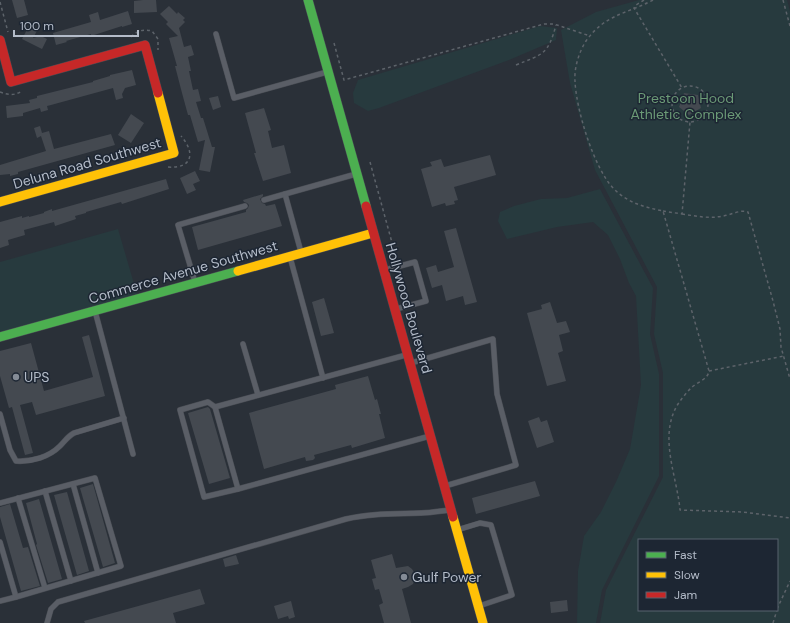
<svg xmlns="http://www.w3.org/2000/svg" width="790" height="623" viewBox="0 0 790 623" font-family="'DM Sans',sans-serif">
  <rect width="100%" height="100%" fill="#2a3038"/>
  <g fill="#273a3e" fill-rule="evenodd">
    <path d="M639,0h148l3,11v612h-190l6,-33 57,-113v-104l-9,-39 3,-47 -62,-117 -25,-87 -9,-53 35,-18zM639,540h138v70h-138z"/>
    <polygon points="540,26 557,28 556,40 509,60 379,108 368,111 354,103 353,93 358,80"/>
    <polygon points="600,189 653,288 650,334 659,374 659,476 602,590 596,623 577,623 578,571 584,536 601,512 616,482 630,449 641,385 636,296 629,283 620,259 608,235 593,222 557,227 507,239 498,221 500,212 514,206 541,199 567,198"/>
    <polygon points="118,229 137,294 0,333 0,262"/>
  </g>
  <g fill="#444950">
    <polygon points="12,0 24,0 28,15 17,18"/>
    <polygon points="143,0 156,0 157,12 134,13 134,1"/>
    <polygon points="169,6 177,14 178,12 185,18 183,20 185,22 179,28 184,47 191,45 194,55 188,57 191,71 189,71 190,76 193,90 198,89 201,101 196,102 201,118 203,118 212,147 215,147 210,172 199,170 205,140 198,142 190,115 188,115 182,93 175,66 177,66 169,38 178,36 166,24 168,22 160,14"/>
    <polygon points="128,11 132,24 122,27 122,26 91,36 91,34 66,41 67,42 56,45 53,33 91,22 89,15 98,12 100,20"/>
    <polygon points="30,24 38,29 33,38 41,36 47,39 42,49 22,39"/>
    <polygon points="132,70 136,85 125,88 122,94 123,98 116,100 113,88 51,105 47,106 48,110 41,112 40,108 23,113 23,116 7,118 6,106 30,103 29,100 37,98 37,96 93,82 93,81 110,76 110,75"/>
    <polygon points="684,93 698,95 701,108 689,115 679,107"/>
    <polygon points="218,96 221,107 213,110 209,98"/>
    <polygon points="264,108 271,130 268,131 272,148 284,145 291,173 263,181 254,153 256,153 245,113"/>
    <polygon points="131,114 144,123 131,143 118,135"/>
    <polygon points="40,126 42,133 49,131 54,149 111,134 115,145 18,172 18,174 10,176 10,174 0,175 0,165 46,151 41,136 37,138 34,128"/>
    <polygon points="490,155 496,175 454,187 458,200 454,201 455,204 446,206 445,203 432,207 421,169 432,166 430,162 441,159 444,167"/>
    <polygon points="195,171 200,181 193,184 196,190 187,194 180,178"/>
    <polygon points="166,179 169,189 122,204 121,202 86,212 86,213 75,216 76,219 55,226 54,222 24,230 25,235 8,240 9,245 0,248 0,222 22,216 22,218 29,216 29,217 44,213 44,212 52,209 52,211"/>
    <polygon points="263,194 263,196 260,199 262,203 265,204 266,206 275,204 282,226 198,250 192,227 246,212 246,210 248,208 249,205 247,203 244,202 243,200"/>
    <polygon points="456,228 477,302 465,305 463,296 446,301 442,285 432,288 426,268 436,265 438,272 454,267 444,231"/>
    <polygon points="324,298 334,333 321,336 312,302"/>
    <polygon points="550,302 557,323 566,321 570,332 559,335 563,351 558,353 566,381 547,386 527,313 542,309 541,305"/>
    <polygon points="89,335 105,396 36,415 32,402 20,405 33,453 25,455 12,407 9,408 0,376 0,351 31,343 44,391 93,377 82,337"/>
    <polygon points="368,376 375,400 377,399 381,414 379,414 385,438 352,448 351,445 314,455 315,458 313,460 306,461 305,457 264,469 249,413 336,389 335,385"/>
    <polygon points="208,407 210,409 230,478 209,484 188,413"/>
    <polygon points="539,417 541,422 547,420 554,442 537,448 528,421"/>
    <polygon points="535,481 540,496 476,514 472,498"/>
    <polygon points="93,484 115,563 103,567 80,488"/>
    <polygon points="67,492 89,571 77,575 54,495"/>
    <polygon points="39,499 62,579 48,583 36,545 37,544 26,503"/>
    <polygon points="10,504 23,548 28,547 40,586 21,591 0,517 0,507"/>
    <polygon points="392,554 396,568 408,566 412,569 415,574 415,579 413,584 408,587 402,589 411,623 384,623 379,605 383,603 379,589 375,590 372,579 376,578 371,560"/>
    <polygon points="236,555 239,564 225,567 223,559"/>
    <polygon points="200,589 205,604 173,613 176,623 85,623 84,621"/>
    <polygon points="567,600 568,611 551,613 550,602"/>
    <polygon points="291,601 295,617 289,619 288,616 278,619 274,606"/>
  </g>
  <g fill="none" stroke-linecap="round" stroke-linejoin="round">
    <defs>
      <g id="lane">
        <polyline points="216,34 234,98 327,72"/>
        <polyline points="264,200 285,194"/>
        <polyline points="301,252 285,194 356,174"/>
        <polyline points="290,257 323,378"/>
        <polyline points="385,270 415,262 426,301 396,309"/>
        <polyline points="195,282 178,225 245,206"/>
        <polyline points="95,311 133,454"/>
        <polyline points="243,344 258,395"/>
        <polyline points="406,355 215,407 238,489 430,436"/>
        <polyline points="411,363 493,339 497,394 516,465 445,486"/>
        <polyline points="215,407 208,402 180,410 204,497 238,489"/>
        <path d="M0,414l10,36 6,11c16,1 33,-4 44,-15 5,-5 8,-10 14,-13l50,-15"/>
        <polyline points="73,484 98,573"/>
        <polyline points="45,491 71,581"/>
        <polyline points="18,498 45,588"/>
        <polyline points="0,503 95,478 121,566 16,597"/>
        <polyline points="457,530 480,523 491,525 512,595 479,606"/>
        <polyline points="0,542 16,597 0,601"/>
        <path d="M47,623l4,-14 7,-7 288,-83c25,-6 50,-5 75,-6 10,0 20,-2 29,-3"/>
      </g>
      <g id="fast">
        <polyline points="308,0 366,206"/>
        <polyline points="0,337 238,271"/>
      </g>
      <g id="slow">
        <polyline points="0,202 174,153 158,93"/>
        <polyline points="238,271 373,233"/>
        <polyline points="453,517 483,623"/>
      </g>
      <g id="jam">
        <polyline points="0,40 11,82 145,45 158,93"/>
        <polyline points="366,206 453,517"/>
      </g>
    </defs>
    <use href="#lane" stroke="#484c53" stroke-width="6"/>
    <use href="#fast" stroke="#484c53" stroke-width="10"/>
    <use href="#slow" stroke="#484c53" stroke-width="10"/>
    <use href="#jam" stroke="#484c53" stroke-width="10"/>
    <g stroke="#5d636a" stroke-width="1.5" stroke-dasharray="3 3" stroke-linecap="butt">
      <polyline points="644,0 636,5 634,8 682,88"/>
      <path d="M653,0c-26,14 -48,14 -67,41 -7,11 -12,27 -11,40 1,28 19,88 39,108 14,14 30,18 49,22l46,160c-1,8 -11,11 -17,16 -5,5 -10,11 -14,17 -20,32 -1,72 2,106l63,2 47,6"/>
      <polyline points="783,0 790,26"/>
      <polyline points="0,2 8,32"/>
      <path d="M131,37c7,-7 13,-8 21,-6l6,8v11"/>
      <polyline points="334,43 344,80 544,24 554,24 590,36"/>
      <path d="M516,65c27,-11 32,-10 40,-40"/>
      <circle cx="690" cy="104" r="18"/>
      <path d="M0,92c8,3 14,4 22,-1"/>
      <polyline points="370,162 397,261"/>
      <path d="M168,167c24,2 28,-14 13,-31"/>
      <polyline points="663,211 682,214 690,122"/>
      <path d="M682,214c14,2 27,5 41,2 8,-1 18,-7 25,-4l25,89 7,28 1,18 9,32"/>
      <polyline points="709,371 784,356"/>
      <polyline points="777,609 790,581"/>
      <polyline points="773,623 777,610"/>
    </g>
    <use href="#lane" stroke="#5a5e66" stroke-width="5"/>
    <use href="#fast" stroke="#4caf50" stroke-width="9"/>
    <use href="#slow" stroke="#ffc107" stroke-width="9"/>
    <use href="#jam" stroke="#c62828" stroke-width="9"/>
  </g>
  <g fill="#848b96" stroke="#1d2633" stroke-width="1.5">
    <circle cx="16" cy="377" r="4"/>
    <circle cx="404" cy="577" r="4"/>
  </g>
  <g text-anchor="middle" stroke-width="3" stroke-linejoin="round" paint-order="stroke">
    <g font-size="14" fill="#6b9a76" stroke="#1d2633">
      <text x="686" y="103">Prestoon Hood<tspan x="686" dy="16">Athletic Complex</tspan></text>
    </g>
    <g font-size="14" fill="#b4bcc9" stroke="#1d2633">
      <text transform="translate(87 163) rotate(-16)" y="5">Deluna Road Southwest</text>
      <text transform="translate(183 272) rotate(-16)" y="5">Commerce Avenue Southwest</text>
      <text transform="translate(409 308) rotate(74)" y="5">Hollywood Boulevard</text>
    </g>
    <g font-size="14" fill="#b4bcc9" stroke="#1d2633" text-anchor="start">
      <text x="24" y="382">UPS</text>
      <text x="412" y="582">Gulf Power</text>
    </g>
  </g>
  <rect x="638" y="539" width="140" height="72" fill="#1d2633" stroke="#59626f"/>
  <rect x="646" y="552" width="20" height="6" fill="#4caf50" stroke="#59626f"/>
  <text x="674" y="559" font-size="12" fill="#b4bcc9">Fast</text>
  <rect x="646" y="572" width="20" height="6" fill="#ffc107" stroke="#59626f"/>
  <text x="674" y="579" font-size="12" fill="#b4bcc9">Slow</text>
  <rect x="646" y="592" width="20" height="6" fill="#c62828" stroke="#59626f"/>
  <text x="674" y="599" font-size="12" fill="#b4bcc9">Jam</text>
  <path d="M14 30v6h124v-6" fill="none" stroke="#b4bcc9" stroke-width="2"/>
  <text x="20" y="30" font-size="12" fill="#b4bcc9" stroke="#1d2633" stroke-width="3" paint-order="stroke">100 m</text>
</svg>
